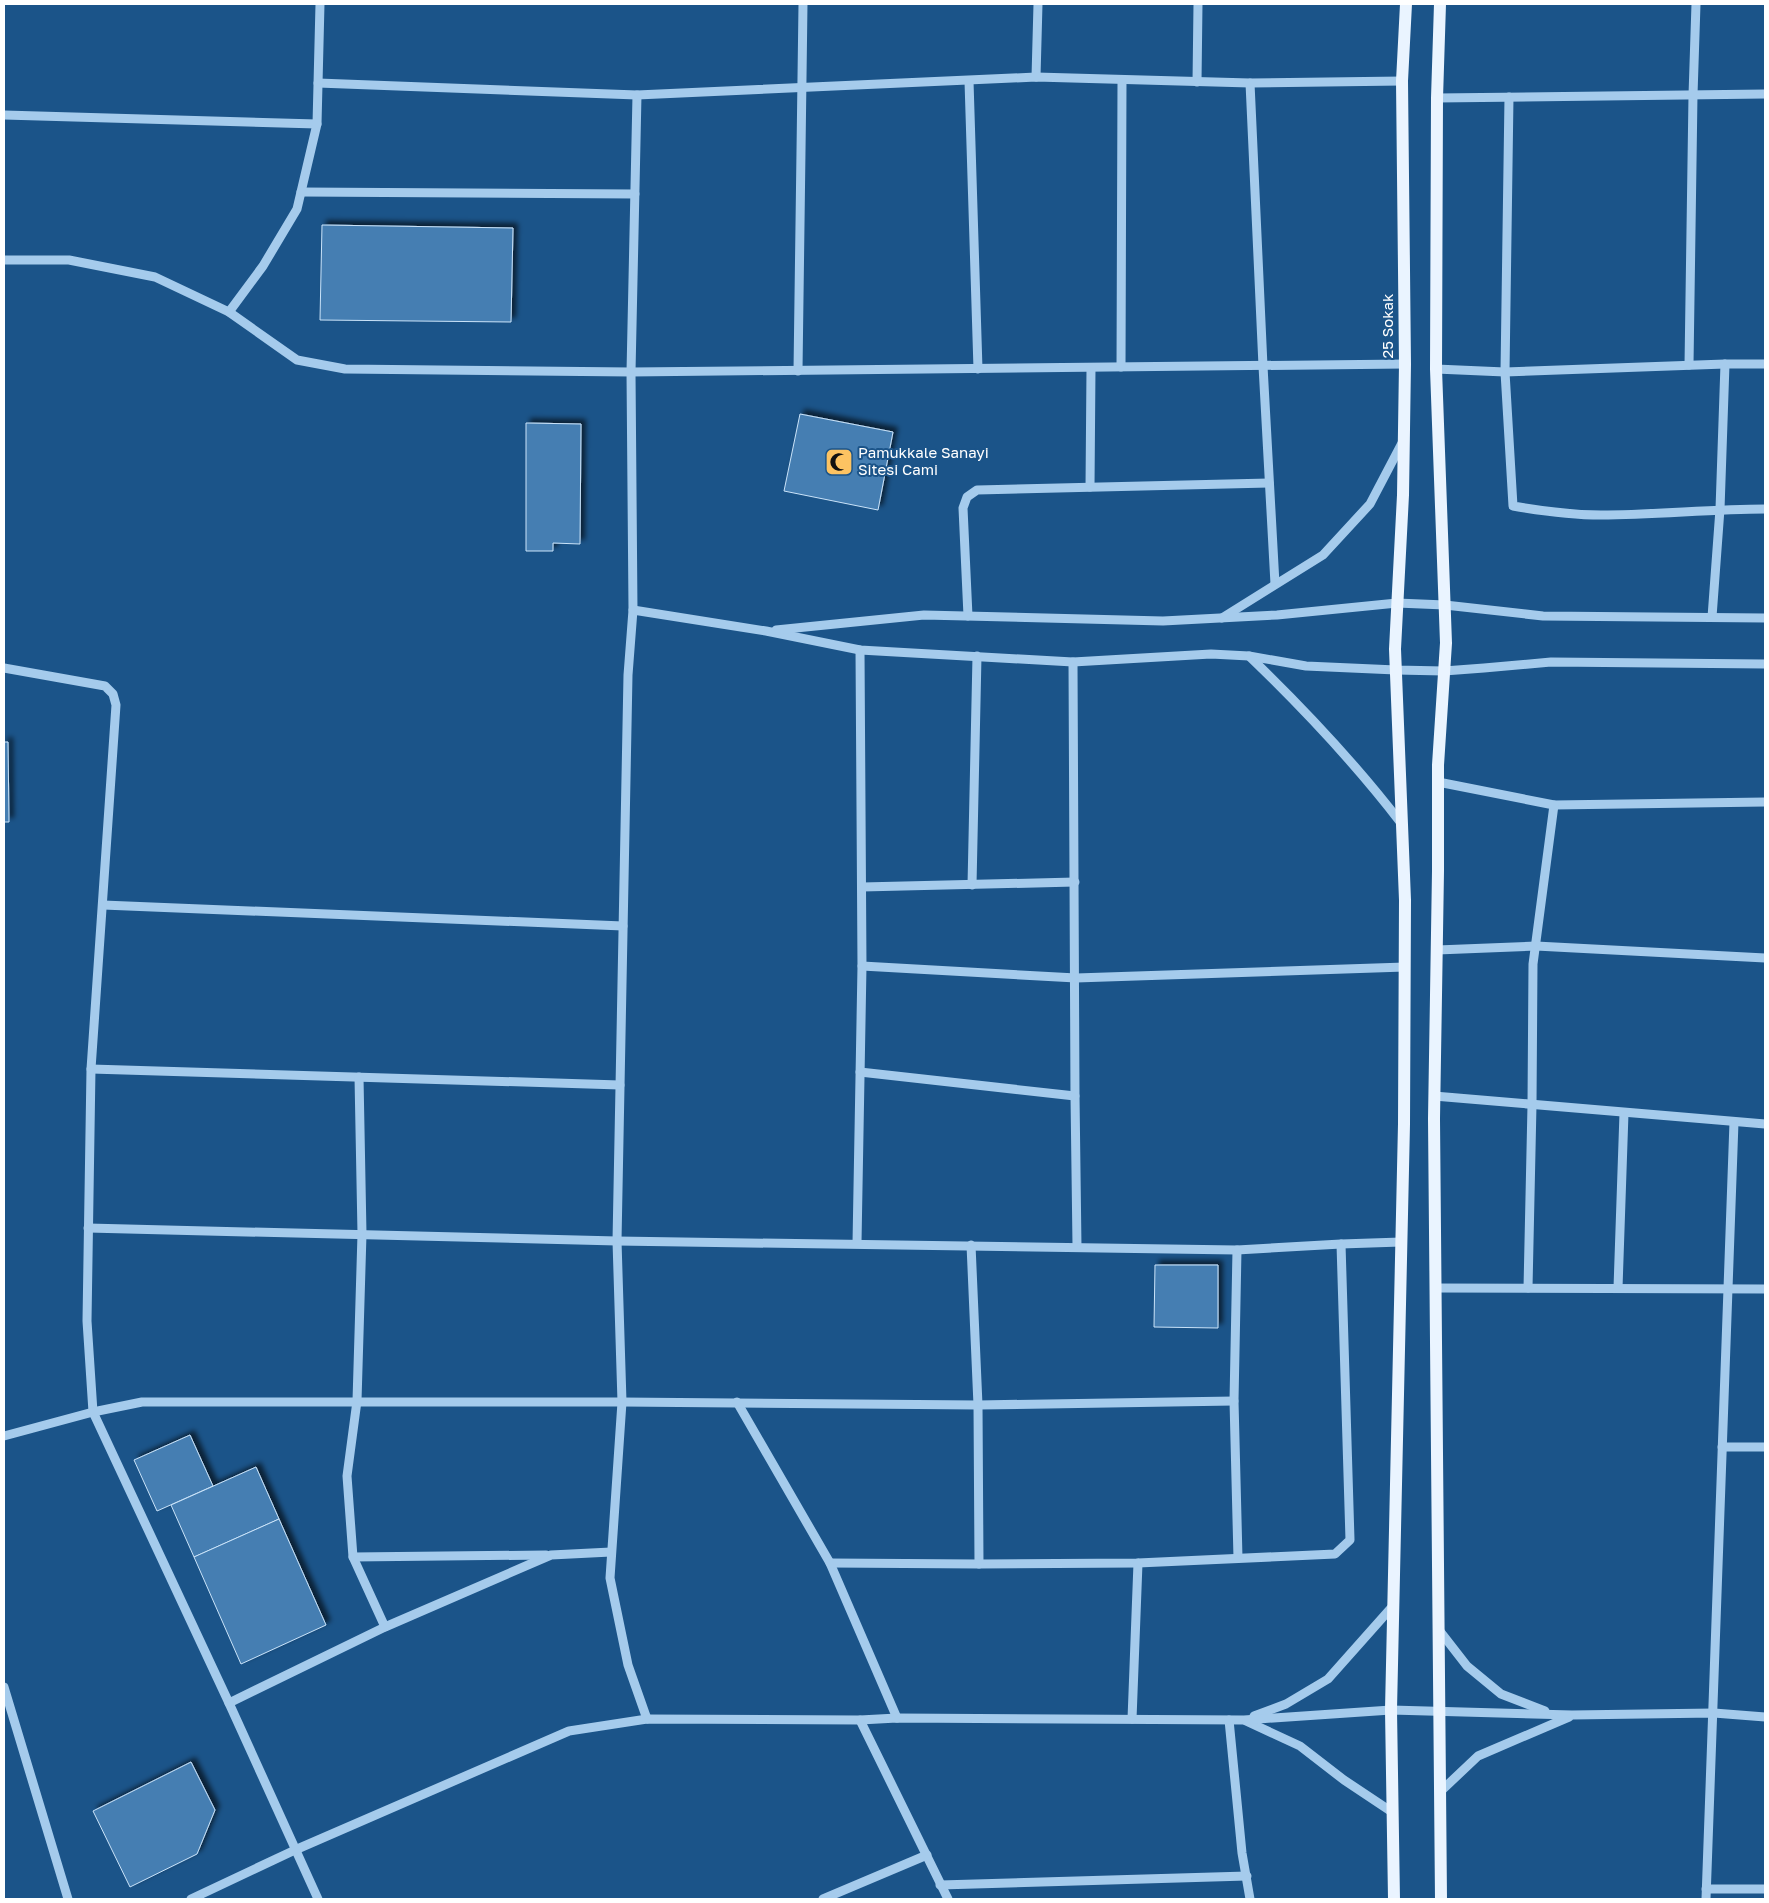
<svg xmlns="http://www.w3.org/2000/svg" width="1769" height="1903" viewBox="0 0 1769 1903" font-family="'Golos Text',sans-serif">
  <defs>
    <filter id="shadow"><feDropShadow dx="4.5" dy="-4.5" stdDeviation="2.5" flood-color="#0009"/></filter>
  </defs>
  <rect width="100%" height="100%" fill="#1b5489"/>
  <g fill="#447eb2" stroke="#cae3f9" filter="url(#shadow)">
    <polygon points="322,225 513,228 511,322 320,320"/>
    <polygon points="800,414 893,432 878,510 784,491"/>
    <polygon points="526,423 581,424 580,544 553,543 553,551 526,551"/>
    <polygon points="4,742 8,742 9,822 4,822"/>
    <polygon points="1155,1265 1218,1265 1218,1328 1154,1327"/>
    <polygon points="190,1435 213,1486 157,1511 134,1460"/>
    <polygon points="256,1467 279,1519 194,1557 171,1505"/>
    <polygon points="279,1519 326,1625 241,1664 194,1557"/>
    <polygon points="191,1762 215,1810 197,1854 130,1887 93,1811"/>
  </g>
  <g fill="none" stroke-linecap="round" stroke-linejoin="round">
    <g stroke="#a5cbec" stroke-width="9">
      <polyline points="1036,77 1038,4"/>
      <polyline points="969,81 978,369"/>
      <polyline points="1197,82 1198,4"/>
      <polyline points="318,83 637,95 1036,77 1250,83 1402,81"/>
      <polyline points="1250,83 1263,366 1275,584"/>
      <polyline points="637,95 631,372 633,610 628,675 617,1241 622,1402 610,1578 628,1665 647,1719"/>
      <path d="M1509,97l-4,275 8,134c29,5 58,9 88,9 55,0 109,-6 164,-6"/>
      <polyline points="1437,98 1765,94"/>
      <polyline points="4,115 317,124"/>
      <polyline points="301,192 635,194"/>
      <polyline points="4,260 69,260 155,277 229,312 297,360 345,369 631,372 1405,364"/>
      <polyline points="229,312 263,266 297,209 317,124 320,4"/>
      <polyline points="1689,365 1693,95 1696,4"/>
      <polyline points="1121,367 1122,80"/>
      <polyline points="1436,369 1505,372 1725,364 1765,364"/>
      <polyline points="798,371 803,4"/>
      <polyline points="1090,487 1091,368"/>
      <polyline points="633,610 766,631 860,650 1073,662 1211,654 1249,656 1306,666 1396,670 1444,671 1484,668 1551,662 1765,664"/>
      <polyline points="968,616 963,508 967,497 977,490 1269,483"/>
      <polyline points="1712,617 1720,509 1725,364"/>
      <polyline points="1222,618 1323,555 1370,504 1402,443"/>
      <polyline points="776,630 924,615 1163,621 1277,615 1397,603 1445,605 1543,616 1765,618"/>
      <path d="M1249,656c55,53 106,107 152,167"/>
      <polyline points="1073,662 1075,1096 1077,1246"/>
      <polyline points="4,668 105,686 113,694 116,705 91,1069 87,1321 93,1412 229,1703 318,1899"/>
      <polyline points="1438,782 1554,805 1765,802"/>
      <polyline points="972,885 977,656"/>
      <polyline points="862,887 1075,882"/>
      <polyline points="103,905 623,926"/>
      <polyline points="1437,950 1536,946 1765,958"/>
      <polyline points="862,966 1076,978 1405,967"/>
      <polyline points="91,1069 620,1085"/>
      <polyline points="860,1072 1075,1096"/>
      <polyline points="359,1077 362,1234 357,1401 347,1476 353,1557 385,1627"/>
      <polyline points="1434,1096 1765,1124"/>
      <polyline points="88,1228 617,1241 1237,1250 1341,1244 1401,1242"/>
      <polyline points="857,1243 862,966 860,650"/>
      <polyline points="971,1245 978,1405 979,1564"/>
      <polyline points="1237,1250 1234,1401 1238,1558"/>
      <polyline points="1436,1288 1765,1289"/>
      <polyline points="1528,1288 1532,1105 1533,964 1554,805"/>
      <polyline points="1618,1288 1624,1113"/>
      <polyline points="737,1402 830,1563 897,1718"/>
      <polyline points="4,1436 93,1412 142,1402 622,1402 978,1405 1234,1401"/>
      <polyline points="1722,1447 1765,1447"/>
      <polyline points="353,1557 546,1555"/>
      <polyline points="830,1563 979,1564 1138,1563 1335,1554 1350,1540 1341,1244"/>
      <polyline points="1439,1630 1467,1666 1501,1694 1545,1711"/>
      <polyline points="4,1687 68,1899"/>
      <polyline points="229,1703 385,1627 551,1555 611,1552"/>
      <polyline points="1254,1716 1286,1704 1328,1679 1392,1607"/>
      <polyline points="1132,1719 1138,1563"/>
      <polyline points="860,1720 948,1899"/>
      <polyline points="1229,1720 1242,1853 1250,1899"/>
      <polyline points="1246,1721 1300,1746 1344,1780 1392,1812"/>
      <polyline points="1441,1791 1478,1756 1569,1717"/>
      <polyline points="940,1885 1247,1876"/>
      <polyline points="1706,1889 1765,1889"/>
      <polyline points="191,1899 295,1850 569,1731 647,1719 860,1720 897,1718 1244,1720 1391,1710 1572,1715 1714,1713 1765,1717"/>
      <polyline points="823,1899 927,1855"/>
      <polyline points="1706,1899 1734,1122"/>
    </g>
    <g stroke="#eaf4ff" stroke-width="12">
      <polyline points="1440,4 1437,98 1436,369 1446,643 1438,765 1438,871 1434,1119 1441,1899"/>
      <polyline points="1394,1899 1391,1710 1404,1124 1405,900 1395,649 1403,495 1405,364 1402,81 1406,4"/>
    </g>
  </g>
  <defs>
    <symbol id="mosque-square" viewBox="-11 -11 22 22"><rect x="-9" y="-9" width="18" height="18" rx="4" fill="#fdc362" stroke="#1b5489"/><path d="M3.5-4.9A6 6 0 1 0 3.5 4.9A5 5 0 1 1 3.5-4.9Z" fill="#111"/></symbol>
  </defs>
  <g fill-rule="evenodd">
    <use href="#mosque-square" x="823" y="446" width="32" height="32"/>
  </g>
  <g text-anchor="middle" stroke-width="4" stroke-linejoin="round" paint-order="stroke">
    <g font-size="15" fill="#fff" stroke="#1b5489">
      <text transform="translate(1388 326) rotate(-90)" y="5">25 Sokak</text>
    </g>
    <g font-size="15" fill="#fff" stroke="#1b5489" text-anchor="start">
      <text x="858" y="458">Pamukkale Sanayi<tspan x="858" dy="17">Sitesi Cami</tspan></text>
    </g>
  </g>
  <rect width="1769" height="1903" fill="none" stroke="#ffffff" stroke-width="10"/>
</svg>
